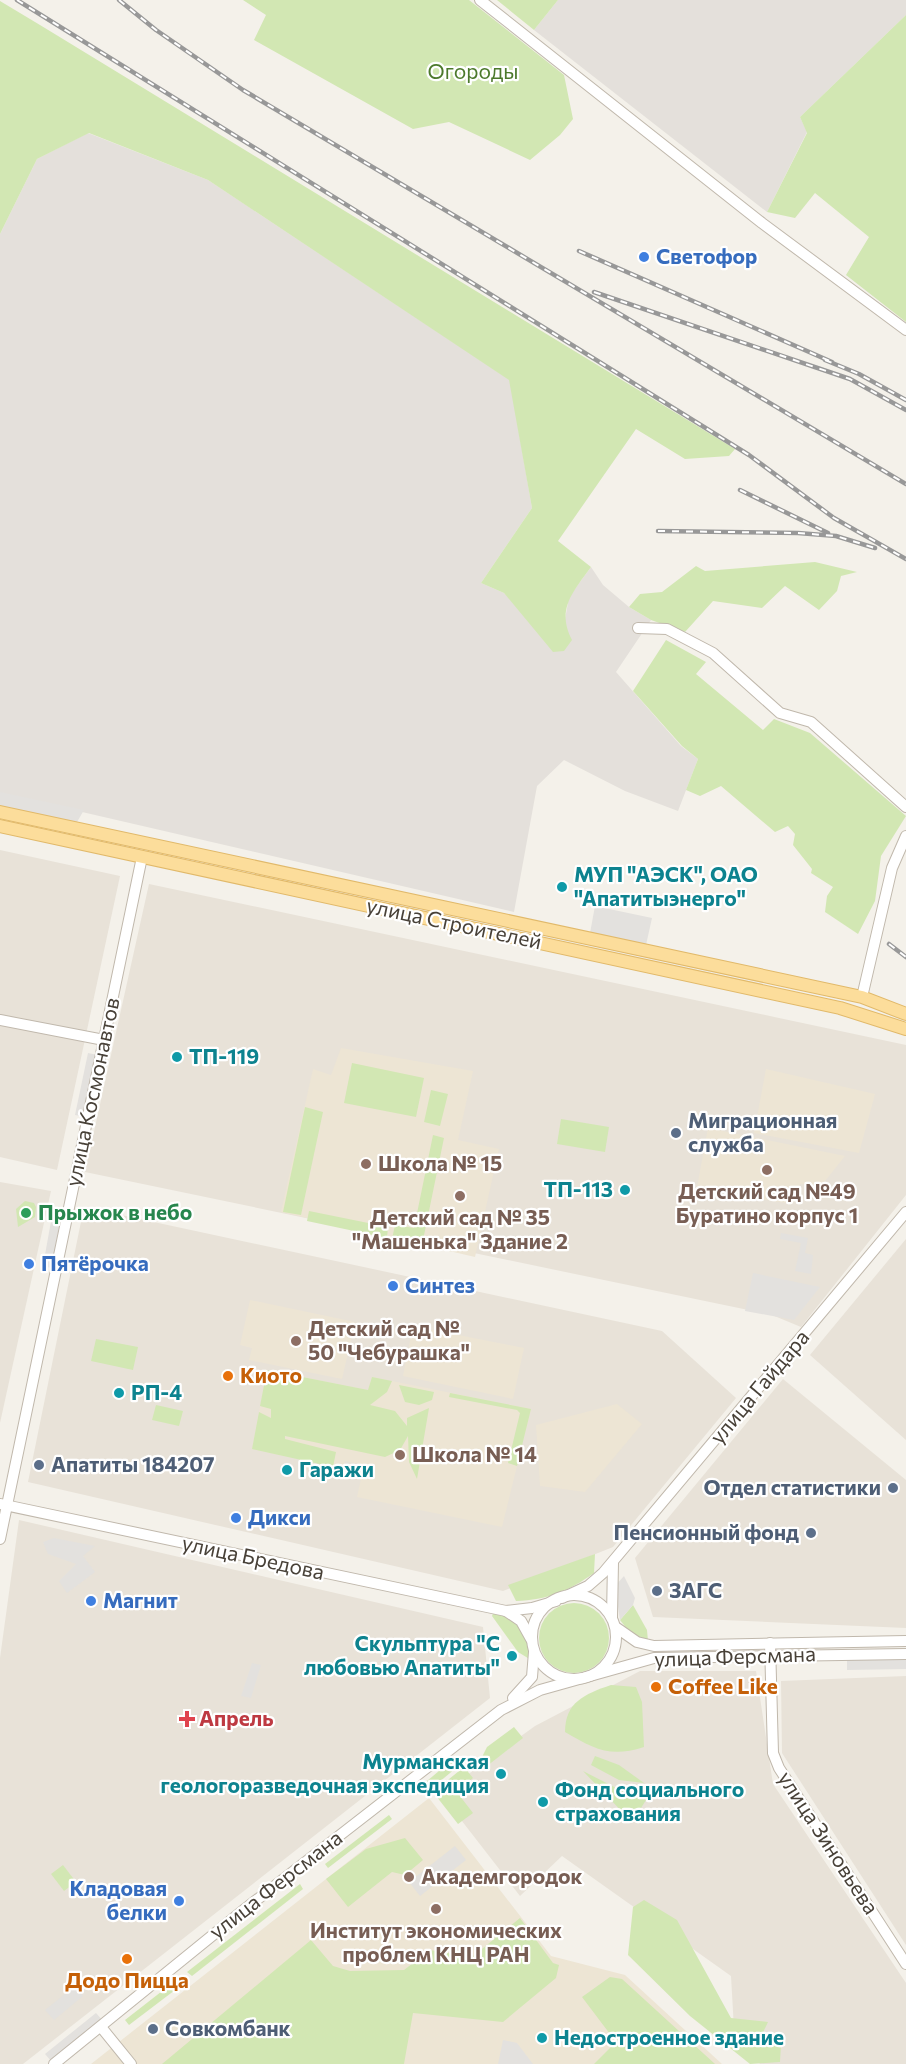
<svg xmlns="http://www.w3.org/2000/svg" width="906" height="2064" viewBox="0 0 906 2064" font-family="Commissioner,sans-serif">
  <rect width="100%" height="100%" fill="#f4f1ea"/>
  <g fill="#e8e2d8">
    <polygon points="0,850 120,876 57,1170 0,1157"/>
    <polygon points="149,884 906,1045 906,1195 801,1327 772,1315 85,1172"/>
    <polygon points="0,1182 51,1191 0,1423"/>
    <polygon points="84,1207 662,1331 736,1398 613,1547 503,1591 28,1482"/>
    <polygon points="906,1239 906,1440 810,1355"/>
    <polygon points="783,1379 906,1480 906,1628 653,1617 635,1558"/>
    <polygon points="19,1520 483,1627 490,1698 23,2064 0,2064 0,1658"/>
    <polygon points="640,1671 756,1671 773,1784 906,1983 906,2064 760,2064 734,2029 731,1976 562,1856 520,1896 441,1794 535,1726"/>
    <polygon points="906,1676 906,1945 782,1753 781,1681"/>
  </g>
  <g fill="#e4e0db">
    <polygon points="558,0 906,0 906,15 800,117 807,132 767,212 534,30"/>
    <polygon points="88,133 208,180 510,380 532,508 481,583 504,593 523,612 564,625 569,597 591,567 603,585 629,607 651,620 616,672 681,746 698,759 678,811 625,791 564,760 537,786 514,912 0,793 0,234 37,159"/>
  </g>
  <g fill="#ede5d4">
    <polygon points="341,1048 473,1071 458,1140 499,1149 475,1257 281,1212 313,1069 331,1075"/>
    <polygon points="766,1069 875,1094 859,1153 754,1133"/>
    <polygon points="708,1128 845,1156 821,1186 800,1184 797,1198 792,1204 722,1193 697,1187"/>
    <polygon points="250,1300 355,1322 342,1379 249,1360 252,1348 240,1345"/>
    <polygon points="413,1326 524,1348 513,1399 403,1376"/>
    <polygon points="267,1370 368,1390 372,1377 531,1409 502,1527 357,1497 364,1465 345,1461 343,1469 252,1449"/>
    <polygon points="617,1404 642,1424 585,1492 540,1486 536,1425"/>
    <polygon points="429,1798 551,1956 625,1975 722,2064 91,2064"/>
  </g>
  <g fill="#d2e7b3">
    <polygon points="243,0 469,0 564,75 573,119 560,135 530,160 449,122 413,129 254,40 266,15"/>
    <polygon points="497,0 558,0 534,30"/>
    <path d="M0,1l40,24 695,424 -6,7 -44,3 -49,-30 -78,112 33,26c-18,25 -35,42 -19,73l-8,11 -11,1 -49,-59 -23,-10 51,-75 -23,-128 -301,-200 -119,-47 -52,26 -37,75z"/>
    <polygon points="906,15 906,322 846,275 869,237 815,193 795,218 767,212 807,133 800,117"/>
    <polygon points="815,562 857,572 841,576 837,591 819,610 785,586 762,608 713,601 685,632 651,620 629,607 640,594 662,592 696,566 705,571"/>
    <polygon points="666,640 706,662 696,674 763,730 774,719 810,733 906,816 881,856 875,901 858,934 825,912 827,896 833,887 811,873 812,869 793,845 795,834 788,826 775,832 721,786 700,796 686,790 698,759 682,746 633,691"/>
    <polygon points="352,1063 424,1078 416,1117 344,1103"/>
    <polygon points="431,1090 448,1094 440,1126 424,1122"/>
    <polygon points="305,1107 323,1112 301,1215 283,1212"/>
    <polygon points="561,1119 609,1127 605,1152 557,1144"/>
    <polygon points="433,1135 444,1138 422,1245 392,1239 395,1225 414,1228"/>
    <polygon points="25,1201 34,1203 36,1207 35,1217 18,1227 16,1209"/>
    <polygon points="309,1211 388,1227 387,1238 307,1221"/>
    <polygon points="96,1339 138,1347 133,1370 91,1361"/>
    <polygon points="267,1370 368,1390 372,1377 392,1381 387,1392 370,1405 395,1411 407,1426 407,1418 429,1408 417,1479 409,1462 408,1436 400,1450 385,1457 285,1436 285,1439 336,1452 333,1467 252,1449 259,1412 271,1418 271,1409 260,1406"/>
    <polygon points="399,1385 434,1392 432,1400 419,1405 405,1402"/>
    <polygon points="450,1393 531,1409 517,1466 508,1463 520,1413 517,1410 449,1397"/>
    <polygon points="156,1405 183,1411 179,1426 152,1420"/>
    <path d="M595,1554l-1,19c-25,18 -47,27 -78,28l-8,-16z"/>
    <circle cx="574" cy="1638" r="35"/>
    <polygon points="633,1605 647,1630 648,1641 631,1634 620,1620"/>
    <path d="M494,1611c23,9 35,23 37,49l-13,-8 -26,-36z"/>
    <path d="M611,1685l25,2 6,15 2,45c-34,11 -50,2 -79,-15 0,-30 20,-38 46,-47z"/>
    <polygon points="514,1727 523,1738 487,1766 481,1759 487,1747"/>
    <polygon points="457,1756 462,1763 432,1788 427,1781"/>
    <polygon points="595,1756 619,1765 644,1783 619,1780 591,1765"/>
    <polygon points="464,1767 473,1778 456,1791 473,1813 458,1824 433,1792"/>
    <polygon points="583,1771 624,1792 648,1797 632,1822"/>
    <polygon points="389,1815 392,1819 328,1868 325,1864"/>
    <polygon points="405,1838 423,1860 405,1875 392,1872 348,1907 326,1879 366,1849"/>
    <polygon points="63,1865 76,1882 64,1891 51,1874"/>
    <polygon points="300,1884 303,1889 192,1976 187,1972"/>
    <polygon points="644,1900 677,1920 731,2018 768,2022 757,2045 781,2044 780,2062 750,2064 690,2016 628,1955 633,1907"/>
    <polygon points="520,1918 553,1963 559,1965 556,1978 503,2022 413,2013 404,2064 162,2064 311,1940 333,1966 350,1971 404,1970 430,1950 472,1957"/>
    <polygon points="610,1977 622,1979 715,2064 594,2064 616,2042 582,1997"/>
    <polygon points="175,1981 179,1987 129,2025 125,2020"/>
  </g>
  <g fill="#e3e1de">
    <polygon points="0,792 84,810 77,822 0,806"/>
    <polygon points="595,906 652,918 646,945 590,933"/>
    <polygon points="88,1053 98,1055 85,1117 75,1115"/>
    <polygon points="53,1210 62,1212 51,1268 43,1266"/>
    <polygon points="781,1233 808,1238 805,1253 813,1255 811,1274 795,1271 801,1243 780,1239"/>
    <polygon points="753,1273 820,1287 794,1320 745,1311"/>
    <polygon points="54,1538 95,1546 83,1556 95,1572 67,1593 59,1581 76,1564 48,1554 43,1542"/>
    <polygon points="624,1576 635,1598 633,1605 620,1620 615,1586"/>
    <polygon points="906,1659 906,1669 847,1670 847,1660"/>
    <polygon points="252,1663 261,1665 251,1698 241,1696"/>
    <polygon points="455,1846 466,1860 420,1896 409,1882"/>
    <polygon points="75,1986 83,1996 54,2020 45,2010"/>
    <polygon points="96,2013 103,2021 52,2062 45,2054"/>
    <polygon points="503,2040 517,2043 533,2064 498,2064"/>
  </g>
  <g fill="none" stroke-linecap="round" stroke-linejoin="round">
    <defs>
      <g id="minor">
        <polyline points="480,0 762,223 906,330"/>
        <polyline points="638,628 667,629 713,653 780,713 811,722 906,807"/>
        <polyline points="862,997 892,868 906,836"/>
        <polyline points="0,1020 104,1040"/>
        <polyline points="0,1504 506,1611 532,1608 556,1601"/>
        <polyline points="0,1539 142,857"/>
        <circle cx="574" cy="1637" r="42"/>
        <polyline points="562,1598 588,1586 603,1573 906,1212"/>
        <polyline points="506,1611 521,1621 531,1639"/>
        <polyline points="612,1617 613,1562"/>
        <polyline points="617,1628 637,1642 654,1646 906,1641"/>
        <polyline points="770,1643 773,1753 779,1768 906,1964"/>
        <polyline points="513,1698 532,1677 534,1652"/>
        <polyline points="101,2027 131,2064"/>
        <polyline points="54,2064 245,1909 501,1710 540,1690 654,1658 906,1654"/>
      </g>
      <g id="major">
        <polyline points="0,812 862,997 906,1014"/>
        <polyline points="0,826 840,1008 906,1029"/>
      </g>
    </defs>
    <use href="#minor" stroke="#c0b8ac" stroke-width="12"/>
    <use href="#major" stroke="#e1b96a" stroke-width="14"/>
    <use href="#minor" stroke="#fff" stroke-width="10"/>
    <use href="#major" stroke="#fcdd9b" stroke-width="12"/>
    <defs>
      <g id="rail">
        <polyline points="17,0 749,455 834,518 906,559"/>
        <polyline points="119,0 156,30 243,90 906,484"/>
        <polyline points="579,251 832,362"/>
        <polyline points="594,292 850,379 906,410"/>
        <polyline points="825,360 859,374 906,400"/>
        <polyline points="740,490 828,533"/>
        <polyline points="658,531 798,533 836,536 875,548"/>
        <polyline points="889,944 906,957"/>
      </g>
    </defs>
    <use href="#rail" stroke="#989898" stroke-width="4.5"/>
    <use href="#rail" stroke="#fff" stroke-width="2" stroke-dasharray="7" stroke-linecap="butt"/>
  </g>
  <g fill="#3f7fe0" stroke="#fff" stroke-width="2">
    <circle cx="644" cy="257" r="6"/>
    <circle cx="29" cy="1264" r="6"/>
    <circle cx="393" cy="1286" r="6"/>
    <circle cx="236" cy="1518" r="6"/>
    <circle cx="91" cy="1601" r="6"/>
    <circle cx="179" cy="1901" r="6"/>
  </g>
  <g fill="#0f9aa8" stroke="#fff" stroke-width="2">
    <circle cx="562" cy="887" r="6"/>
    <circle cx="177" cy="1057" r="6"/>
    <circle cx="625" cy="1190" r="6"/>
    <circle cx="119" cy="1393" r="6"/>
    <circle cx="287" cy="1470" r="6"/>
    <circle cx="512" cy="1656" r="6"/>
    <circle cx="501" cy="1774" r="6"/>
    <circle cx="543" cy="1802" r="6"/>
    <circle cx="542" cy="2038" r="6"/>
  </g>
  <g fill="#5c6f8a" stroke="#fff" stroke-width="2">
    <circle cx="676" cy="1133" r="6"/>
    <circle cx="39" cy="1465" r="6"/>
    <circle cx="893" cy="1488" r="6"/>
    <circle cx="811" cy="1533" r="6"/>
    <circle cx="657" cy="1591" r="6"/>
    <circle cx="153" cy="2029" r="6"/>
  </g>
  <g fill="#8d6e63" stroke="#fff" stroke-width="2">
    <circle cx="366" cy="1164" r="6"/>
    <circle cx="767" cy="1170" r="6"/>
    <circle cx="460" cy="1196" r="6"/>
    <circle cx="296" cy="1341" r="6"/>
    <circle cx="400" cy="1455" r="6"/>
    <circle cx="409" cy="1877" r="6"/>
    <circle cx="436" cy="1909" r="6"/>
  </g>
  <circle fill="#2e9e5b" stroke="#fff" stroke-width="2" cx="26" cy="1213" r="6"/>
  <g fill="#e8710a" stroke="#fff" stroke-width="2">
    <circle cx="228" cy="1376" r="6"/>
    <circle cx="656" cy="1687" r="6"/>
    <circle cx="127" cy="1959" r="6"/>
  </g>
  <path fill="#e0444e" stroke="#fff" stroke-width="2" d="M184 1710h6v6h6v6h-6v6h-6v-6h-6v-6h6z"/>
  <g text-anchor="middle" stroke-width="4.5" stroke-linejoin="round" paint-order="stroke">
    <g font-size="21" fill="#4c792c" stroke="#fff">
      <text x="473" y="79">Огороды</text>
    </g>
    <g font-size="21" font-weight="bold" fill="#366cbe" stroke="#fff" text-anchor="start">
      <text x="656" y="264">Светофор</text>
      <text x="41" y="1271">Пятёрочка</text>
      <text x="405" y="1293">Синтез</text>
      <text x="248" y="1525">Дикси</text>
      <text x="103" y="1608">Магнит</text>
      <text x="167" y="1896" text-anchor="end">Кладовая<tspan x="167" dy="24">белки</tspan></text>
    </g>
    <g font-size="21" font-weight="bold" fill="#0d838f" stroke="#fff" text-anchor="start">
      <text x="574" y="882">МУП "АЭСК", ОАО<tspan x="574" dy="24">"Апатитыэнерго"</tspan></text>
      <text x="189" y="1064">ТП-119</text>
      <text x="613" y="1197" text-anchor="end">ТП-113</text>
      <text x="131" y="1400">РП-4</text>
      <text x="299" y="1477">Гаражи</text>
      <text x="500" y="1651" text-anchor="end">Скульптура "С<tspan x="500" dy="24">любовью Апатиты"</tspan></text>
      <text x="489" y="1769" text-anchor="end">Мурманская<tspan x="489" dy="24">геологоразведочная экспедиция</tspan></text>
      <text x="555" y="1797">Фонд социального<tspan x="555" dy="24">страхования</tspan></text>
      <text x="554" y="2045">Недостроенное здание</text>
    </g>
    <g font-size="21" fill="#484138" stroke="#fff">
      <text transform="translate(454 924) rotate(12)" y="7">улица Строителей</text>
      <text transform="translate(93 1092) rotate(-78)" y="7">улица Космонавтов</text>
      <text transform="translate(760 1387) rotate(-50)" y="7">улица Гайдара</text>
      <text transform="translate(253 1558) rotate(12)" y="7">улица Бредова</text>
      <text transform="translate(735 1657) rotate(-2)" y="7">улица Ферсмана</text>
      <text transform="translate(828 1843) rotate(57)" y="7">улица Зиновьева</text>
      <text transform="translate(276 1885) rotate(-38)" y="7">улица Ферсмана</text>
    </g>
    <g font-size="21" font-weight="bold" fill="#4e5e75" stroke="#fff" text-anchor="start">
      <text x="688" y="1128">Миграционная<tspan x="688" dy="24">служба</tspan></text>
      <text x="51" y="1472">Апатиты 184207</text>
      <text x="881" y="1495" text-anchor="end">Отдел статистики</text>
      <text x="799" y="1540" text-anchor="end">Пенсионный фонд</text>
      <text x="669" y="1598">ЗАГС</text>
      <text x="165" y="2036">Совкомбанк</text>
    </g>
    <g font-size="21" font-weight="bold" fill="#785e54" stroke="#fff" text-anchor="start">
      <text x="378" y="1171">Школа № 15</text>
      <text x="767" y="1199" text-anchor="middle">Детский сад №49<tspan x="767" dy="24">Буратино корпус 1</tspan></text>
      <text x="460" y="1225" text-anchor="middle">Детский сад № 35<tspan x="460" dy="24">"Машенька" Здание 2</tspan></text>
      <text x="308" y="1336">Детский сад №<tspan x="308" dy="24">50 "Чебурашка"</tspan></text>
      <text x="412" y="1462">Школа № 14</text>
      <text x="421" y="1884">Академгородок</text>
      <text x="436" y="1938" text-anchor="middle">Институт экономических<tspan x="436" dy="24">проблем КНЦ РАН</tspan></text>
    </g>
    <g font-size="21" font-weight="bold" fill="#27864d" stroke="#fff" text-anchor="start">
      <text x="38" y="1220">Прыжок в небо</text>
    </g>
    <g font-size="21" font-weight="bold" fill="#c56008" stroke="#fff" text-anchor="start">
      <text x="240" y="1383">Киото</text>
      <text x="668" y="1694">Coffee Like</text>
      <text x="127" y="1988" text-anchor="middle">Додо Пицца</text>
    </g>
    <g font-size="21" font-weight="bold" fill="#be3a42" stroke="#fff" text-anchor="start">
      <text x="199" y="1726">Апрель</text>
    </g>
  </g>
</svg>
